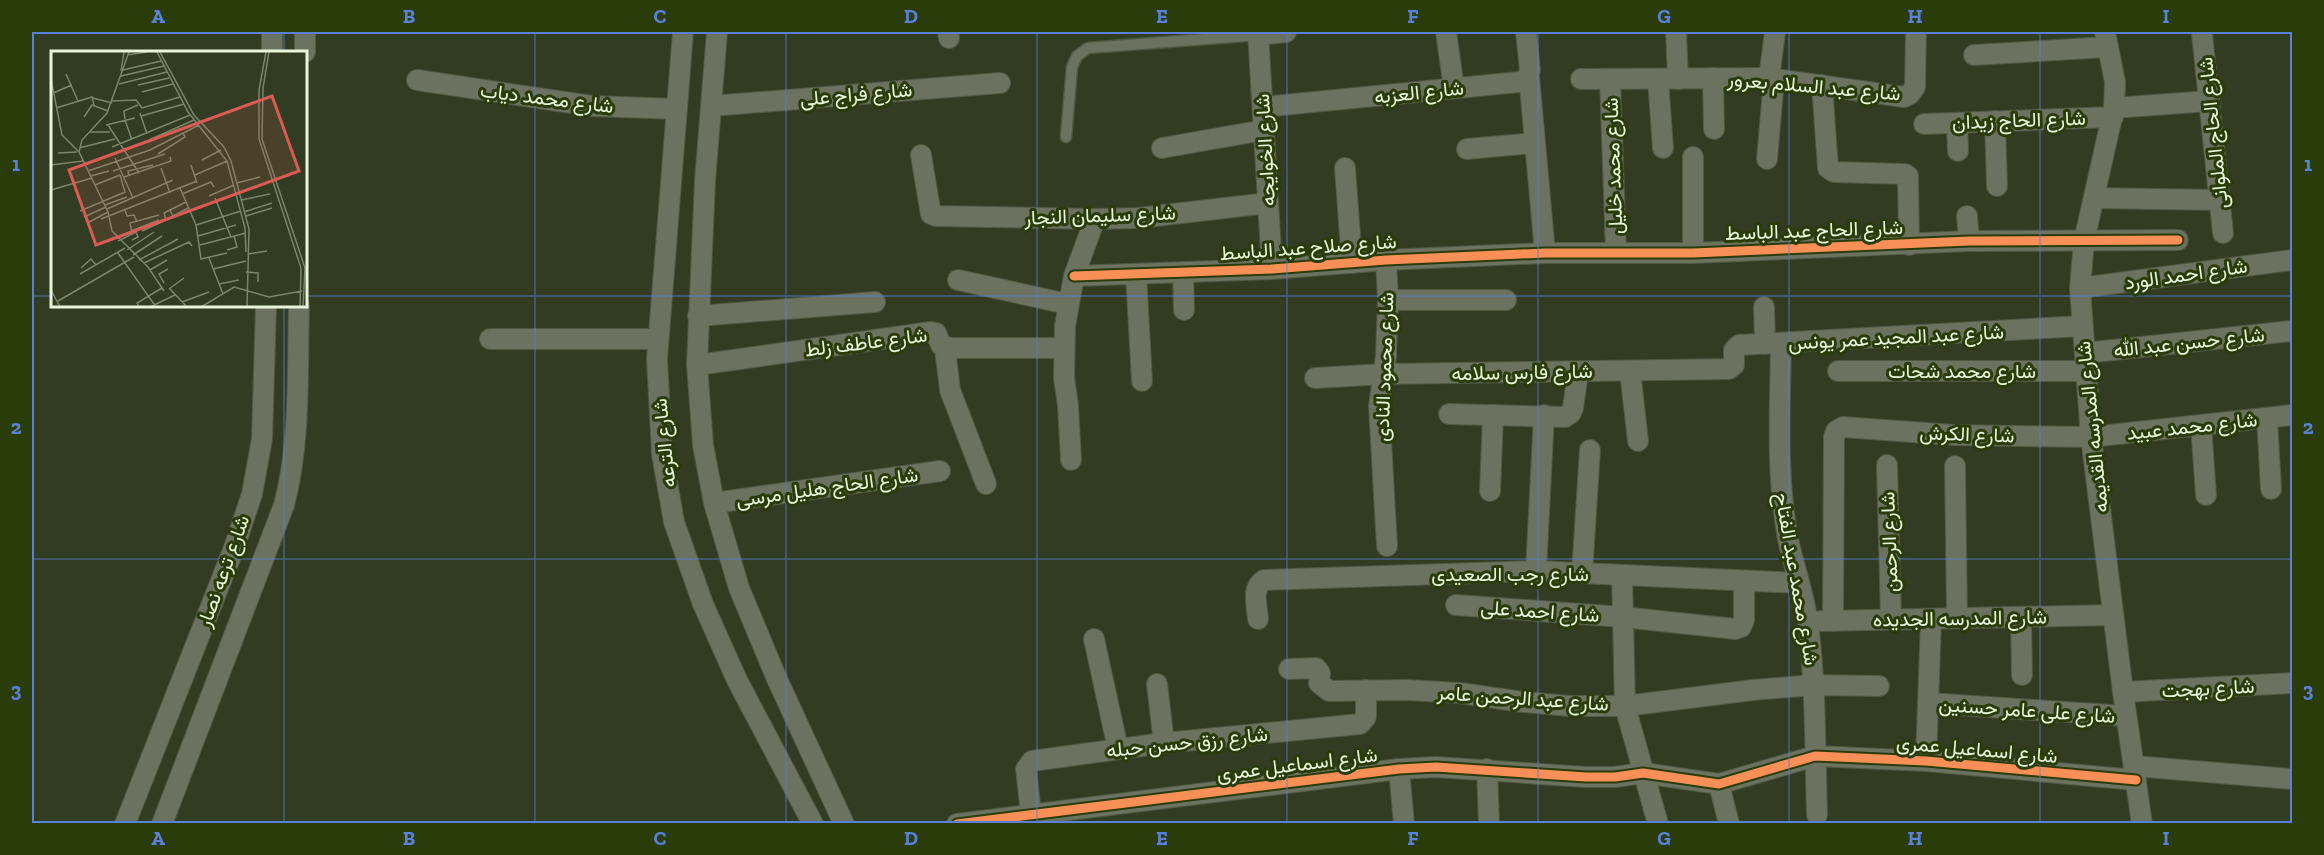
<svg xmlns="http://www.w3.org/2000/svg" width="2324" height="855" viewBox="0 0 2324 855" font-family="'Zilla Slab',Vazirmatn,serif">
  <rect width="100%" height="100%" fill="#313c22"/>
  <g fill="none" stroke-linecap="round" stroke-linejoin="round">
    <defs>
      <polyline id="lane" points="1066,137 1072,67 1077,56 1088,48 1258,35"/>
      <g id="street">
        <polyline points="683,32 657,359 662,454 674,522 703,604 737,680 813,824"/>
        <polyline points="717,32 705,181 697,365 703,445 714,503 739,588 777,679 844,824"/>
        <polyline points="948,32 949,38"/>
        <polyline points="1258,32 1272,269"/>
        <polyline points="1446,32 1454,88"/>
        <polyline points="1676,32 1678,79"/>
        <polyline points="2105,32 2115,82 2114,108 2084,241 2080,288 2091,437 2123,692 2142,824"/>
        <polyline points="2202,34 2223,233"/>
        <polyline points="1258,35 1286,32"/>
        <polyline points="272,52 272,32"/>
        <polyline points="305,52 305,32"/>
        <polyline points="1974,55 2108,47"/>
        <polyline points="1529,76 1545,253"/>
        <polyline points="1713,78 1714,129"/>
        <polyline points="1769,78 1775,32"/>
        <polyline points="1581,79 1769,78 1904,97 1910,94 1915,87 1916,32"/>
        <polyline points="1610,79 1616,253"/>
        <polyline points="1658,79 1663,148"/>
        <polyline points="417,80 592,106 677,109"/>
        <polyline points="1822,85 1828,168 1834,172 1905,174 1908,176 1909,245"/>
        <polyline points="711,106 1000,83"/>
        <path d="M1263,107l256,-25c7,-2 9,-5 11,-12l-4,-38"/>
        <polyline points="2114,108 2209,101"/>
        <polyline points="1995,121 1997,186"/>
        <polyline points="1957,123 1958,151"/>
        <polyline points="1924,124 2113,117"/>
        <polyline points="1162,148 1264,130"/>
        <polyline points="1467,149 1535,143"/>
        <polyline points="921,155 930,209 931,214 936,216 1095,219 1138,218 1268,203"/>
        <polyline points="1767,159 1774,79"/>
        <polyline points="1345,168 1352,263"/>
        <polyline points="2094,198 2219,200"/>
        <polyline points="1967,216 1969,241"/>
        <polyline points="1693,253 1693,157"/>
        <polyline points="1386,260 1388,300 1386,356 1379,406 1387,546"/>
        <polyline points="1183,272 1184,310"/>
        <polyline points="1136,274 1142,381"/>
        <polyline points="1074,276 1272,269 1386,260 1545,253 1693,253 1969,241 2178,240"/>
        <polyline points="958,280 1068,304"/>
        <polyline points="2080,288 2292,260"/>
        <polyline points="1388,300 1506,300"/>
        <polyline points="1764,307 1765,344"/>
        <polyline points="698,316 875,302"/>
        <polyline points="490,339 658,339"/>
        <path d="M1781,343c-1,65 -5,131 7,196 6,28 16,56 20,84 8,64 7,128 9,192"/>
        <polyline points="945,348 950,390 986,484"/>
        <polyline points="2085,353 2292,331"/>
        <polyline points="697,365 931,332 936,333 941,345 950,348 1063,348"/>
        <polyline points="1630,371 1638,441"/>
        <polyline points="1838,371 2086,371"/>
        <polyline points="1315,378 1384,374 1729,369 1734,365 1734,350 1739,345 2082,326"/>
        <polyline points="1449,414 1565,417 1571,413 1573,408 1578,372"/>
        <polyline points="2267,418 2271,489"/>
        <polyline points="2201,425 2206,495"/>
        <polyline points="1071,460 1068,405 1064,378 1065,326 1074,276 1095,219"/>
        <polyline points="1887,465 1891,619"/>
        <polyline points="1955,466 1957,618"/>
        <polyline points="1490,491 1493,415"/>
        <polyline points="714,503 940,471"/>
        <polyline points="1536,571 1544,415"/>
        <polyline points="1582,573 1590,450"/>
        <polyline points="1622,575 1625,706 1658,824"/>
        <polyline points="1456,605 1623,617 1735,629 1741,627 1744,620 1744,581"/>
        <polyline points="2021,618 2022,675"/>
        <path d="M1258,619c-1,-14 -7,-31 6,-39l272,-9 263,12"/>
        <polyline points="1821,621 2113,615"/>
        <polyline points="1833,621 1834,437 1836,431 1843,427 1954,435 2091,437 2292,415"/>
        <polyline points="1094,639 1118,749"/>
        <polyline points="1289,669 1316,668 1320,673 1319,683 1329,691 1407,690 1460,693 1523,702 1570,706 1625,706 1753,690 1814,685 1879,686"/>
        <polyline points="1157,684 1164,743"/>
        <polyline points="2123,692 2292,683"/>
        <polyline points="1928,703 2126,716"/>
        <polyline points="1926,761 1931,619"/>
        <polyline points="2134,766 2292,779"/>
        <polyline points="1399,769 1404,824"/>
        <polyline points="1487,769 1489,824"/>
        <polyline points="1719,784 1729,824"/>
        <polyline points="1031,814 1026,769 1032,761 1164,743 1360,724 1366,717 1366,690"/>
        <polyline points="125,824 234,548 252,494 262,439 266,306"/>
        <path d="M162,824l122,-319c17,-64 13,-133 15,-199"/>
        <polyline points="957,824 1399,769 1436,767 1586,777 1615,777 1643,773 1719,784 1815,756 1926,761 2136,780"/>
      </g>
    </defs>
    <use href="#lane" stroke="#505944" stroke-width="13"/>
    <use href="#street" stroke="#505944" stroke-width="22"/>
    <use href="#lane" stroke="#6b7360" stroke-width="10"/>
    <use href="#street" stroke="#6b7360" stroke-width="20"/>
    <defs>
      <g id="cycleway">
        <polyline points="1074,276 1272,269 1386,260 1545,253 1693,253 1969,241 2178,240"/>
        <polyline points="957,824 1399,769 1436,767 1586,777 1615,777 1643,773 1719,784 1815,756 1926,761 2136,780"/>
      </g>
    </defs>
    <use href="#cycleway" stroke="#293c0a" stroke-width="13"/>
    <use href="#cycleway" stroke="#f78f57" stroke-width="9"/>
  </g>
  <path fill="none" stroke="#5a80d9" stroke-width="1.5" stroke-opacity="0.55" d="M284,32v20M535,32v792M786,32v792M1037,32v792M1287,32v792M1538,32v792M1789,32v792M2040,32v792M32,296h20M306,296h1986M284,306v518M32,559h2260"/>
  <g text-anchor="middle" stroke-width="6" stroke-linejoin="round" paint-order="stroke">
    <g font-size="20" fill="#e7f5da" stroke="#293c0a">
      <text transform="translate(1814 86) rotate(5)" y="7">شارع عبد السلام بعرور</text>
      <text transform="translate(1419 92) rotate(-6)" y="7">شارع العزبه</text>
      <text transform="translate(856 94) rotate(-5)" y="7">شارع فراج على</text>
      <text transform="translate(547 98) rotate(7)" y="7">شارع محمد دياب</text>
      <text transform="translate(2019 120) rotate(-2)" y="7">شارع الحاج زيدان</text>
      <text transform="translate(2213 133) rotate(-96)" y="7">شارع الحاج الملوانى</text>
      <text transform="translate(1265 150) rotate(-93)" y="7">شارع الخوايجه</text>
      <text transform="translate(1613 166) rotate(-92)" y="7">شارع محمد خليل</text>
      <text transform="translate(1100 215) rotate(-2)" y="7">شارع سليمان النجار</text>
      <text transform="translate(1814 230) rotate(-2)" y="7">شارع الحاج عبد الباسط</text>
      <text transform="translate(1308 247) rotate(-4)" y="7">شارع صلاح عبد الباسط</text>
      <text transform="translate(2186 274) rotate(-8)" y="7">شارع احمد الورد</text>
      <text transform="translate(1896 337) rotate(-3)" y="7">شارع عبد المجيد عمر يونس</text>
      <text transform="translate(866 342) rotate(-7)" y="7">شارع عاطف زلط</text>
      <text transform="translate(2189 342) rotate(-6)" y="7">شارع حسن عبد الله</text>
      <text transform="translate(1384 367) rotate(-88)" y="7">شارع محمود النادى</text>
      <text x="1962" y="378">شارع محمد شحات</text>
      <text transform="translate(1522 372) rotate(-1)" y="7">شارع فارس سلامه</text>
      <text transform="translate(2192 426) rotate(-6)" y="7">شارع محمد عبيد</text>
      <text transform="translate(2092 427) rotate(-96)" y="7">شارع المدرسه القديمه</text>
      <text transform="translate(1967 434) rotate(2)" y="7">شارع الكرش</text>
      <text transform="translate(664 443) rotate(-96)" y="7">شارع الترعه</text>
      <text transform="translate(827 487) rotate(-8)" y="7">شارع الحاج هليل مرسى</text>
      <text transform="translate(1889 542) rotate(-92)" y="7">شارع الرحمن</text>
      <text transform="translate(223 571) rotate(-70)" y="7">شارع ترعه نصار</text>
      <text x="1510" y="581">شارع رجب الصعيدى</text>
      <text transform="translate(1797 579) rotate(80)" y="7">شارع محمد عبد الفتاح</text>
      <text transform="translate(1540 611) rotate(4)" y="7">شارع احمد على</text>
      <text transform="translate(1960 618) rotate(-1)" y="7">شارع المدرسه الجديده</text>
      <text transform="translate(2208 688) rotate(-3)" y="7">شارع بهجت</text>
      <text transform="translate(1523 698) rotate(4)" y="7">شارع عبد الرحمن عامر</text>
      <text transform="translate(2027 710) rotate(4)" y="7">شارع على عامر حسنين</text>
      <text transform="translate(1187 742) rotate(-6)" y="7">شارع رزق حسن حبله</text>
      <text transform="translate(1977 749) rotate(5)" y="7">شارع اسماعيل عمرى</text>
      <text transform="translate(1297 764) rotate(-7)" y="7">شارع اسماعيل عمرى</text>
    </g>
  </g>
  <g transform="translate(51 51)">
    <rect width="256" height="256" fill="#313c22"/>
    <path fill="none" stroke="#7a866c" stroke-width="1.5" d="M106,1l31,60 39,49 18,67 1,24M109,1l34,63 30,32 7,14 18,68 -2,78M215,1l-7,38v49l42,129 -1,39M218,1l-6,36 -1,51 43,129 -2,39M76,4l20,-3M72,19l38,-9M70,20l3,-19M15,23l12,27M70,25l43,-10M0,28l11,56 17,17 16,33 13,27 4,19 36,36 16,24M68,33l48,-12M87,34l31,-7M91,41l31,-8M2,42l19,-8M42,47l19,5M61,50l24,-1 6,8 38,-11M5,57l36,-11 2,8M89,62l7,21M90,65l43,-12M33,66l8,-12 16,6M74,68l-1,-8 14,-6M74,69l7,20M55,74l29,-7M57,74l31,48M39,81h20M98,89l45,-20M61,96l78,-32M28,97l36,-9M28,101l3,-12 25,-27 22,-61M7,102l19,-1M107,103l27,-17 -2,-4M64,107l18,40M151,109l19,-10M0,114l32,-4M140,114l6,18M110,117l9,25M37,120l62,-21 49,-25M62,120l52,-17M144,124l32,-14M40,125l18,-5M78,125l-1,-5 25,-6M73,126l47,-16 -1,-4M186,132l23,-6M44,134l25,-10M129,137l16,37 5,34 26,-6M0,139l41,-12M131,143l29,-12 3,5M158,145l25,-11M164,147l16,39M190,149l29,-6M54,154l22,-8M56,158l66,-29M74,159l2,6 7,-1 3,7M119,159l3,6 15,-8M29,160l45,-19 -5,-17M193,161l28,-9M195,165l26,-8M33,166l22,-10M50,168l96,-38M38,171l19,-10M145,174l45,-14M80,180l28,-11M91,180l24,-11 -2,-7 22,-11M81,183l-2,-11 29,-8M147,185l38,-11M67,190l18,-9 2,5 -6,3M149,194l46,-12M76,199l27,-18M176,199l10,-3 -3,-11M67,202l38,54M197,203l19,-3M82,204l29,-19M158,207l14,36M88,209l39,-21M93,212l45,-21 3,4M30,217l10,-9 5,6M162,218l33,-8M99,219l17,-10M195,221l12,1v9M29,223l45,-26M113,232l-5,-9 9,-5M168,233l20,-4M118,238l15,-11M119,238l17,18M0,239l9,17M7,250l76,-44M131,251l27,-10M88,256l-2,-4 25,-15M99,256l25,-12M150,256l33,-20 35,10 33,-6"/>
    <path fill="#da5b54" fill-opacity="0.15" stroke="#da5b54" stroke-width="3" d="M221,45l27,75 -203,74 -27,-75z"/>
    <rect width="256" height="256" fill="none" stroke="#e7f5da" stroke-width="3"/>
  </g>
  <rect width="2324" height="855" fill="none" stroke="#293c0a" stroke-width="66"/>
  <rect x="33" y="33" width="2258" height="789" fill="none" stroke="#5a80d9" stroke-width="2"/>
  <g font-size="20" text-anchor="middle" font-weight="bold" fill="#5a80d9">
    <text x="158" y="23">A</text>
    <text x="409" y="23">B</text>
    <text x="660" y="23">C</text>
    <text x="911" y="23">D</text>
    <text x="1162" y="23">E</text>
    <text x="1413" y="23">F</text>
    <text x="1664" y="23">G</text>
    <text x="1915" y="23">H</text>
    <text x="2166" y="23">I</text>
    <text x="16" y="171">1</text>
    <text x="2308" y="171">1</text>
    <text x="16" y="434">2</text>
    <text x="2308" y="434">2</text>
    <text x="16" y="697">3</text>
    <text x="2308" y="697">3</text>
    <text x="158" y="845">A</text>
    <text x="409" y="845">B</text>
    <text x="660" y="845">C</text>
    <text x="911" y="845">D</text>
    <text x="1162" y="845">E</text>
    <text x="1413" y="845">F</text>
    <text x="1664" y="845">G</text>
    <text x="1915" y="845">H</text>
    <text x="2166" y="845">I</text>
  </g>
</svg>
